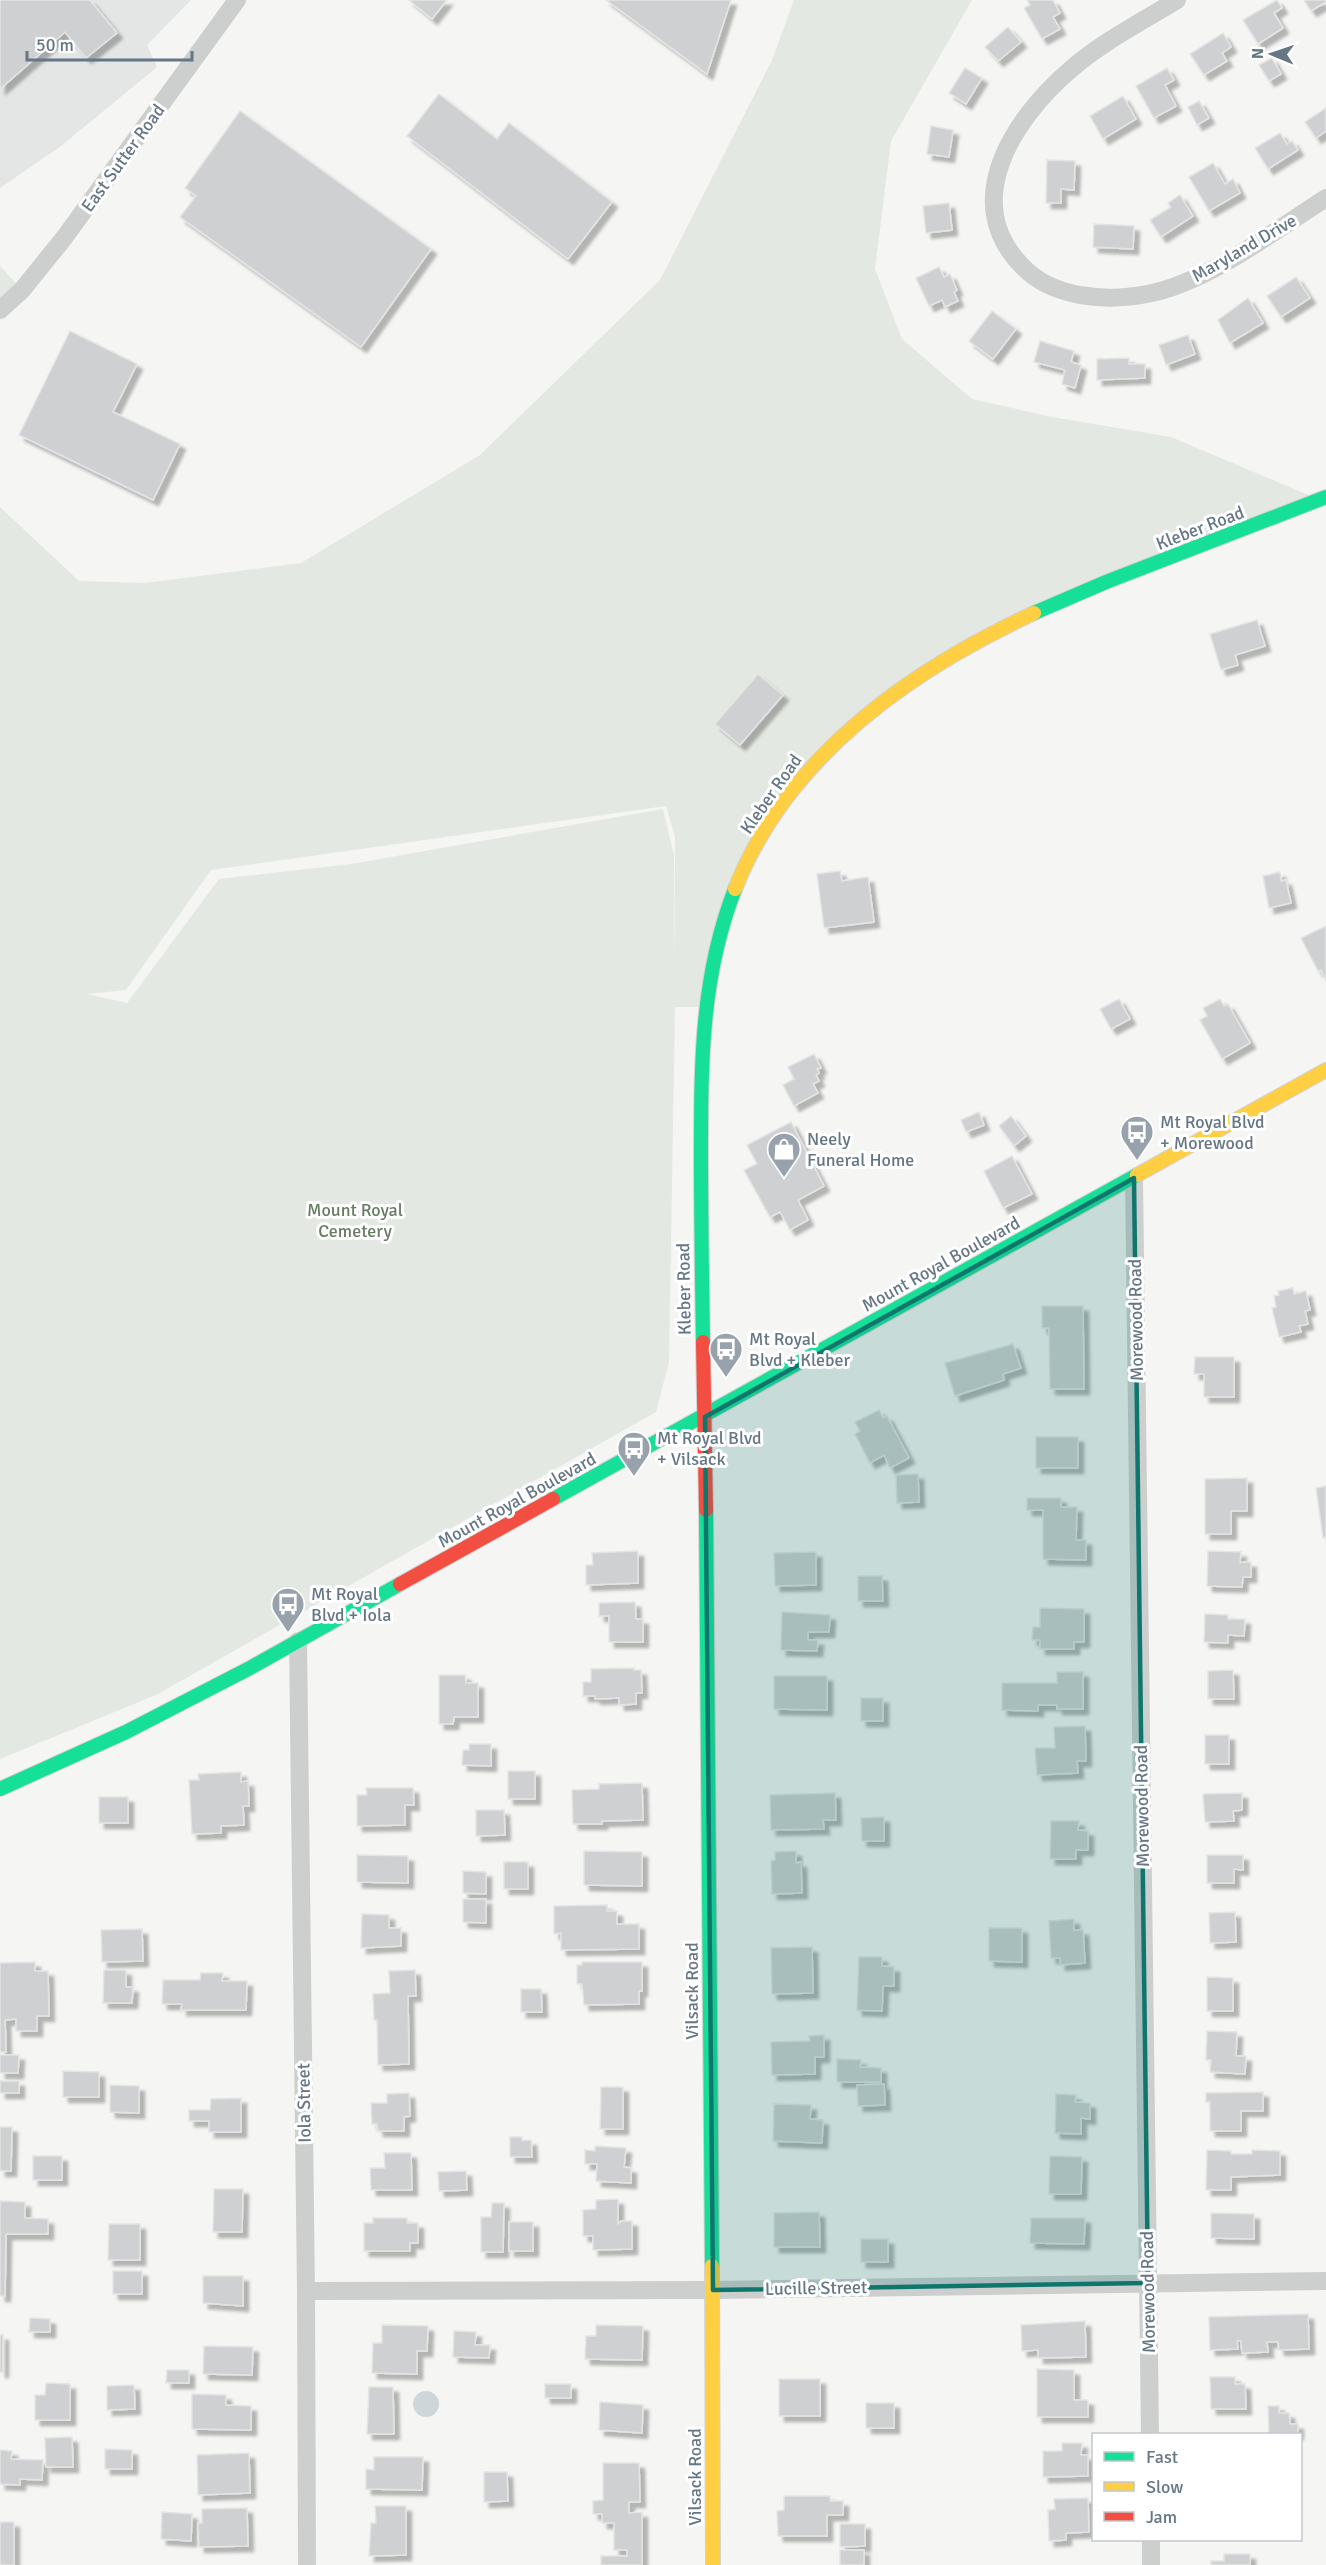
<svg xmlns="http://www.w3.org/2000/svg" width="1326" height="2565" viewBox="0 0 1326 2565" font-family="Signika,sans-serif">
  <defs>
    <filter id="shadow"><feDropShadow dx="5.5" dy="5.5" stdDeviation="1.5" flood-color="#0004"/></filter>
  </defs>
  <rect width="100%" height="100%" fill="#f5f5f4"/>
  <polygon fill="#e4e5e5" points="0,0 191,0 147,45 157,67 61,146 0,188"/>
  <g fill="#e4e8e2" fill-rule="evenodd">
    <path d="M794,0h178l-81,141 -16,128 27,70 70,60 80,18 119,20 149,63 -216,85 -218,113 -125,138 -56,171h-30l-6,355 -13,50 -500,283 -156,64v-1252l79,74 66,2 156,-20 179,-108 180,-175 112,-220zM666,806l9,31v134l-1,-116 -11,-46 -312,55 -132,15 -92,124 -40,-9 39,-4 85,-120z"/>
    <polygon points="0,266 22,290 0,310"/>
  </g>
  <circle fill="#ced6d9" cx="426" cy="2404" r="13"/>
  <g fill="#ced0d1" stroke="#e4e4e4" stroke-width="1.5" filter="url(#shadow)">
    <polygon points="0,0 90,0 117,33 86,58 65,32 0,89"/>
    <polygon points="409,0 447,0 432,19"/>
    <polygon points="606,0 731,0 707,74"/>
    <polygon points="1027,0 1053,0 1060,13 1053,17 1060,29 1042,39 1024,8 1030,5"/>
    <polygon points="1277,0 1282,8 1274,13 1283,28 1258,44 1243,20"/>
    <polygon points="1304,0 1326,0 1326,2 1311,11"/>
    <polygon points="1008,27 1021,42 998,61 985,47"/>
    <polygon points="1223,33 1231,47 1222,53 1227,61 1204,75 1190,54"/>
    <polygon points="1272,58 1281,74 1269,81 1259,65"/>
    <polygon points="965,68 982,78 966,104 949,93"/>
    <polygon points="1167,68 1174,80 1165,85 1176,106 1154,118 1136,86"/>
    <polygon points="439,94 497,139 509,123 612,202 568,259 407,136"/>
    <polygon points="1123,96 1136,119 1103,139 1090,116"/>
    <polygon points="1199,101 1209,118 1197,125 1188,107"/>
    <polygon points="1326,108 1326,131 1316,138 1305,122"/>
    <polygon points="240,111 431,249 361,347 180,217 196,196 185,188"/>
    <polygon points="931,126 953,130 949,157 927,154"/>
    <polygon points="1280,133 1287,144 1292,141 1298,150 1268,169 1255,148"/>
    <polygon points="1047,160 1075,161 1074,190 1061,189 1061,203 1046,203"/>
    <polygon points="1213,163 1225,184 1233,179 1240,193 1209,211 1189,177"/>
    <polygon points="1180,195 1193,216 1161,237 1150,220 1171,207 1168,203"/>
    <polygon points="949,203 952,230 926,233 923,206"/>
    <polygon points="1094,224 1134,226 1133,249 1093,247"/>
    <polygon points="939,267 944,277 950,274 957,290 954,292 958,301 945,307 942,300 929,306 916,278"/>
    <polygon points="1296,277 1310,298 1281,317 1267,296"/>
    <polygon points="1248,298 1263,323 1230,343 1218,320"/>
    <polygon points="992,311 1016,329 993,359 969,341"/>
    <polygon points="70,331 137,364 113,412 180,444 153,500 19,435"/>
    <polygon points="1188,335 1195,354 1166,365 1159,345"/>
    <polygon points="1040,341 1074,351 1071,362 1081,365 1075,388 1062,384 1065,370 1034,362"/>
    <polygon points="1129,358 1129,364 1145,364 1145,378 1097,380 1097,359"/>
    <polygon points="1257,620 1265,646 1235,655 1238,665 1221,670 1210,634"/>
    <polygon points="758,674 783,695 740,745 715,724"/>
    <polygon points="840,871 842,881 868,877 874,922 824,928 817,874"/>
    <polygon points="1280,872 1281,881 1286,880 1291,903 1269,908 1263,876"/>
    <polygon points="1326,926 1326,981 1321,970 1318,971 1301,938"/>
    <polygon points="1119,999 1130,1019 1111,1029 1100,1009"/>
    <polygon points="1220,999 1224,1006 1228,1004 1250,1043 1222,1059 1200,1020 1207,1016 1203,1008"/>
    <polygon points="814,1054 821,1068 817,1069 819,1073 816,1075 819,1081 813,1084 818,1093 794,1106 783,1085 794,1079 788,1067"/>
    <polygon points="979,1112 984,1125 966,1132 961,1120"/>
    <polygon points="1011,1116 1026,1136 1014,1146 999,1126"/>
    <polygon points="791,1122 824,1186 798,1200 808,1220 790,1230 780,1212 770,1217 744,1170 757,1164 747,1145"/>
    <polygon points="1012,1156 1032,1194 1003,1208 984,1171"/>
    <polygon points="1293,1288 1294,1294 1306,1291 1310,1310 1305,1311 1308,1324 1299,1326 1301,1332 1279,1337 1272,1308 1276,1307 1274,1296 1279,1295 1278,1291"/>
    <polygon points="1042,1306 1083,1306 1084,1389 1050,1389 1049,1328 1042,1328"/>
    <polygon points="1013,1344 1021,1368 1003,1374 1004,1380 955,1396 945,1363"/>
    <polygon points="1195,1357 1234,1357 1234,1397 1204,1397 1204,1374 1194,1374"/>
    <polygon points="879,1410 883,1418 887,1416 909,1458 890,1468 884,1455 870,1463 855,1434 860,1431 855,1422"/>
    <rect x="1036" y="1437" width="42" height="31"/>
    <polygon points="918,1474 919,1502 897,1503 896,1475"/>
    <polygon points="1247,1478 1247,1511 1231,1511 1231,1534 1205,1534 1205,1479"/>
    <polygon points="1326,1486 1326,1537 1323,1538 1316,1488"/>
    <polygon points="1027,1498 1061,1498 1061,1507 1077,1507 1076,1540 1086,1540 1086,1560 1043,1559 1043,1510 1027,1510"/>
    <polygon points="638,1551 638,1583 586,1585 586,1565 593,1565 592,1553"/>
    <polygon points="1208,1551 1241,1552 1240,1562 1251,1562 1251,1577 1243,1577 1242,1587 1207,1586"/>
    <polygon points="816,1552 816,1585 775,1586 774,1553"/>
    <polygon points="858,1576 882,1576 883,1601 858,1601"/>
    <polygon points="635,1602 636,1619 643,1619 643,1642 609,1642 609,1616 599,1616 599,1603"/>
    <polygon points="1040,1608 1084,1609 1084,1642 1074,1642 1074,1649 1040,1649 1040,1640 1032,1640 1033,1627 1040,1627"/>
    <polygon points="782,1612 830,1615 829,1632 808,1632 808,1640 818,1640 817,1651 781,1650"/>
    <polygon points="1205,1614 1228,1615 1228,1619 1245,1619 1244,1636 1228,1635 1228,1643 1204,1642"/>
    <polygon points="634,1668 634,1670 641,1670 642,1693 636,1693 636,1704 619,1705 619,1698 595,1699 595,1696 583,1696 583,1682 591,1682 591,1669"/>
    <polygon points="1233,1670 1234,1699 1208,1699 1208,1671"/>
    <polygon points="1057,1672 1083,1672 1083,1709 1057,1709 1057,1705 1038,1705 1038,1711 1002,1710 1002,1683 1057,1683"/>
    <polygon points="439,1675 465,1675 466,1683 478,1683 478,1717 454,1717 453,1724 439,1724"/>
    <polygon points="774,1676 827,1676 827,1710 774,1709"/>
    <rect x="861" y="1698" width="22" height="23"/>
    <polygon points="1085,1726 1086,1761 1077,1761 1078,1773 1037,1775 1035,1748 1055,1748 1054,1727"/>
    <rect x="1205" y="1735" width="24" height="29"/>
    <polygon points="469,1744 491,1744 491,1766 462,1765 463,1750 469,1750"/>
    <rect x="508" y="1771" width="27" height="28"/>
    <polygon points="241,1772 241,1782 248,1781 249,1806 243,1806 244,1825 221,1826 221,1833 192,1834 189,1780 199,1780 198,1774"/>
    <polygon points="642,1783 643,1820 602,1821 602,1824 573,1824 572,1790 599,1789 599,1784"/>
    <polygon points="366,1788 413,1788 414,1805 405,1805 405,1825 357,1826 357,1795 367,1795"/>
    <polygon points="835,1793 836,1820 823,1820 824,1829 771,1830 770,1795"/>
    <polygon points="1242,1793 1242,1810 1233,1811 1234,1821 1205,1822 1203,1794"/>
    <rect x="99" y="1797" width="29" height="26"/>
    <polygon points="476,1810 504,1810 505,1835 476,1836"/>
    <polygon points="884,1817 884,1841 862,1841 861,1818"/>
    <polygon points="1051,1821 1079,1821 1078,1830 1088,1831 1088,1850 1076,1850 1076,1859 1050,1859"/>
    <polygon points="584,1851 642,1852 642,1886 584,1885"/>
    <polygon points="796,1851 796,1863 801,1862 802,1893 772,1894 771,1861 775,1860 775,1852"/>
    <polygon points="357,1855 408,1856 408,1883 357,1882"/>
    <polygon points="1207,1855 1243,1855 1243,1870 1234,1869 1234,1883 1207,1883"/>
    <rect x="504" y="1862" width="24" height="27"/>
    <polygon points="463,1871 486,1872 486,1894 463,1893"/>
    <polygon points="463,1899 486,1899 486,1923 463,1922"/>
    <polygon points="607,1905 607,1911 617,1911 617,1924 639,1924 639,1949 561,1950 561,1933 554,1934 554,1906"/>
    <polygon points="1235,1912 1236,1942 1210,1943 1209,1913"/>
    <polygon points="362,1914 389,1915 389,1928 401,1928 401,1946 361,1948"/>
    <polygon points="1074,1919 1074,1930 1083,1930 1085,1963 1060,1965 1060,1958 1051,1958 1049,1921"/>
    <polygon points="989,1928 1022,1928 1022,1962 989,1961"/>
    <polygon points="142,1929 143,1961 102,1962 101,1930"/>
    <polygon points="812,1947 813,1993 772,1994 771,1948"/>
    <polygon points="859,1957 882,1957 882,1966 894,1967 894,1986 883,1986 882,2011 857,2010"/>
    <polygon points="35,1962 35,1971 48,1971 49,2016 37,2016 37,2031 16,2031 16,2019 5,2020 6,2052 0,2052 0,1963"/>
    <polygon points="582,1962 642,1962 642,1991 639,1991 639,2004 584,2005 582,1984 577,1984 577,1965 582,1965"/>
    <polygon points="104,1970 126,1970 126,1987 133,1987 132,2003 103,2003"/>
    <polygon points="415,1970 416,1996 408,1996 409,2064 378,2065 377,2020 374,2020 373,1994 390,1993 389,1971"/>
    <polygon points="201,1973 223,1973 222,1981 247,1981 246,2010 181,2010 182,2004 162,2004 163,1980 200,1980"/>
    <polygon points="1207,1977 1233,1978 1233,2011 1207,2011"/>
    <polygon points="521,1989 541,1989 542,2012 521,2012"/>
    <polygon points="1207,2031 1237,2032 1236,2056 1246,2056 1245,2074 1210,2072 1211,2060 1206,2060"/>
    <polygon points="824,2035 824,2057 815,2057 815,2074 772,2075 771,2042 810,2041 809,2036"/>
    <polygon points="0,2055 19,2055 18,2073 0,2073"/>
    <polygon points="837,2059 861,2060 860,2067 881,2068 881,2082 837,2082"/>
    <polygon points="63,2071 99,2072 99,2097 63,2097"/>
    <rect x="0" y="2081" width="19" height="12"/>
    <polygon points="884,2084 885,2105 858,2106 857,2085"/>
    <polygon points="110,2085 139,2086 139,2113 110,2112"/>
    <polygon points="601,2087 623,2087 623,2129 600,2129"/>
    <polygon points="1263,2092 1263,2111 1241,2111 1241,2131 1210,2131 1210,2102 1206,2102 1206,2093"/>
    <polygon points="409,2093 410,2116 404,2117 404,2131 378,2131 377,2124 372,2124 371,2103 387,2103 387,2094"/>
    <polygon points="1056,2094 1076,2095 1075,2102 1090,2103 1090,2119 1081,2118 1081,2134 1055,2133"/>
    <polygon points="241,2098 241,2132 209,2132 209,2121 189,2121 189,2110 210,2110 211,2099"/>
    <polygon points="774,2104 811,2105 810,2119 823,2120 822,2143 773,2141"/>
    <polygon points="0,2127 12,2127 11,2171 0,2171"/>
    <polygon points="510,2137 522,2137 522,2141 531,2140 532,2157 510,2157"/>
    <polygon points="595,2146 626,2148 624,2167 631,2168 631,2183 596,2181 597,2164 585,2164 585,2150 595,2151"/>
    <polygon points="1207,2150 1231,2151 1231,2154 1252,2154 1252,2150 1280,2151 1280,2175 1231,2177 1231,2190 1206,2190"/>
    <polygon points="384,2153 411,2153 412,2190 371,2190 370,2168 385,2168"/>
    <rect x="33" y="2156" width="29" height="24"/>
    <polygon points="1050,2156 1082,2157 1081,2194 1049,2194"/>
    <polygon points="466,2171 467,2190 439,2191 438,2172"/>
    <polygon points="214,2189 243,2189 242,2232 213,2232"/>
    <polygon points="618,2199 618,2224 621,2221 632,2221 632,2249 593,2250 593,2236 583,2236 583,2210 596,2209 596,2200"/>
    <polygon points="0,2201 25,2202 25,2218 48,2219 48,2234 6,2234 5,2296 0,2296"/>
    <polygon points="492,2203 504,2203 503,2252 481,2252 481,2217 491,2217"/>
    <polygon points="819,2212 820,2247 774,2247 774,2213"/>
    <polygon points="1211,2213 1254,2214 1254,2239 1211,2238"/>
    <polygon points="373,2218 407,2218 407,2223 418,2223 418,2243 410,2243 410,2251 364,2251 364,2223 373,2223"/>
    <polygon points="1031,2218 1085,2218 1084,2244 1030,2243"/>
    <rect x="509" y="2222" width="24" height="29"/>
    <polygon points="109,2224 140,2224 140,2260 108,2260"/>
    <rect x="861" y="2239" width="27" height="23"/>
    <rect x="113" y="2271" width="29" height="23"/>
    <polygon points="203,2276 243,2276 243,2306 203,2303"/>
    <polygon points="1308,2314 1309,2349 1279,2350 1278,2342 1267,2342 1268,2352 1242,2353 1241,2341 1237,2341 1238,2349 1210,2350 1209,2317"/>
    <polygon points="30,2318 50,2319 50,2332 29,2332"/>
    <polygon points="1085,2321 1086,2357 1038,2358 1038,2350 1022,2351 1021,2325"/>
    <polygon points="382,2325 428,2326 427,2351 417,2351 417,2374 372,2373 373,2343 382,2343"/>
    <polygon points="596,2325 643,2326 642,2360 585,2359 586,2336 596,2336"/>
    <polygon points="454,2331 476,2332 475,2345 490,2345 489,2358 453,2357"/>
    <rect x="0" y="2335" width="3" height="37"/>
    <polygon points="204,2346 253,2347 252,2375 203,2374"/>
    <polygon points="1037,2369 1074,2370 1074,2400 1088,2400 1088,2417 1037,2417"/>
    <polygon points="167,2370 189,2370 189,2383 166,2383"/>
    <polygon points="1210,2377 1235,2377 1235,2384 1245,2384 1246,2409 1211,2409"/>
    <rect x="779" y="2379" width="41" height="37"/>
    <polygon points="46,2383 70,2384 70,2420 35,2420 35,2395 45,2395"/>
    <rect x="545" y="2384" width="26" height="14"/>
    <polygon points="134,2385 135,2409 107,2410 107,2386"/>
    <polygon points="369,2387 393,2387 394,2434 367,2434"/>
    <polygon points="192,2394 226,2395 226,2405 251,2406 251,2430 192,2429"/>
    <polygon points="600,2402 643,2405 642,2433 599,2430"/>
    <rect x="866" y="2403" width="28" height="25"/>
    <polygon points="1268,2406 1279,2406 1279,2413 1289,2413 1290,2424 1298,2424 1298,2434 1269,2434"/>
    <polygon points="72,2437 73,2467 46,2467 45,2438"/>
    <polygon points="1062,2443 1082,2443 1081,2455 1088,2455 1088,2476 1043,2477 1043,2451 1062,2451"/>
    <polygon points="105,2449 132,2450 132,2469 105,2469"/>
    <polygon points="0,2450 12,2451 11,2459 43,2460 42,2480 20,2479 20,2485 0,2484"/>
    <polygon points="249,2453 250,2493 198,2495 197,2455"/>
    <polygon points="374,2457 423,2457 422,2490 366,2489 366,2469 374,2470"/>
    <polygon points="603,2463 639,2463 640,2502 629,2502 629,2513 642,2512 642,2565 601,2565 601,2556 627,2556 627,2550 614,2550 614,2523 602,2523 602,2514 593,2514 593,2501 603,2500"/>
    <polygon points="484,2472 507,2472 508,2501 484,2502"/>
    <polygon points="784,2496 830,2496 830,2501 843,2501 843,2515 827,2515 827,2536 778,2536 777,2511 784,2510"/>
    <polygon points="1088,2498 1089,2532 1066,2533 1066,2540 1049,2541 1048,2510 1055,2509 1054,2499"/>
    <polygon points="375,2506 406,2506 406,2555 369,2556 371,2523 376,2523"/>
    <polygon points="247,2508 248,2546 199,2547 198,2523 202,2523 202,2509"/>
    <polygon points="162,2512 192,2514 191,2541 161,2539"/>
    <rect x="0" y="2522" width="14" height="43"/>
    <polygon points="840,2524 865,2524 865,2546 840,2547"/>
    <rect x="840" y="2550" width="24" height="15"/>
    <polygon points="1224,2554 1250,2554 1250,2565 1211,2565 1211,2561 1224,2561"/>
  </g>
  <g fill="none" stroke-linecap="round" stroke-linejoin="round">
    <defs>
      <g id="fast">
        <polyline points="1034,613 1106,582 1326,497"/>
        <path d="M703,1342c-1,-62 -2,-125 -2,-187 0,-92 0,-179 34,-266"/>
        <polyline points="553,1499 1137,1175"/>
        <polyline points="706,1510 712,2266"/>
        <polyline points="0,1789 126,1732 250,1668 400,1584"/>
      </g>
      <g id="slow">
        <path d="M735,889c52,-132 174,-218 299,-276"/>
        <polyline points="1137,1175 1326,1070"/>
        <polyline points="712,2266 713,2565"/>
      </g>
      <g id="jam">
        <polyline points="703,1342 706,1510"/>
        <polyline points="400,1584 553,1499"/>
      </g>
    </defs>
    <use href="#fast" stroke="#d2d3d4" stroke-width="16"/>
    <use href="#slow" stroke="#d2d3d4" stroke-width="16"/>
    <use href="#jam" stroke="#d2d3d4" stroke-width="16"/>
    <g stroke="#cdcfcf" stroke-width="18">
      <path d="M1177,0c-36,22 -75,42 -107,70 -56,48 -112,132 -47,197 30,31 83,35 124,27 60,-11 127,-63 179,-96"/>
      <polyline points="0,310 22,290 64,238 237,0"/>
      <polyline points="1134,1178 1150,2434"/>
      <polyline points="298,1641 306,2291 307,2565"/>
      <polyline points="306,2291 713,2290 1326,2281"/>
      <polyline points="1151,2540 1151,2565"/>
    </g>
    <use href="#fast" stroke="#16e098" stroke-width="14"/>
    <use href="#slow" stroke="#ffcf43" stroke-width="14"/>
    <use href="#jam" stroke="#f24e42" stroke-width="14"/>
  </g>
  <path fill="#0f766e" fill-opacity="0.2" stroke="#0f766e" stroke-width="4.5" stroke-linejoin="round" d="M1134,1178l14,1105 -435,7 -8,-873z"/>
  <defs>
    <symbol id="bus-pin" viewBox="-11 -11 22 30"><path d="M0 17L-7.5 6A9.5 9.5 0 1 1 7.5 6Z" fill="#97a2ac" stroke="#fff"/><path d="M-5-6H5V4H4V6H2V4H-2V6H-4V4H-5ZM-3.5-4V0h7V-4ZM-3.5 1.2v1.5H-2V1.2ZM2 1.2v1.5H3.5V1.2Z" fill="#fff"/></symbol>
    <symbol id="shop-pin" viewBox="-11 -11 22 30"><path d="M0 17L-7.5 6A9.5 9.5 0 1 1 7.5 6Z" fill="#97a2ac" stroke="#fff"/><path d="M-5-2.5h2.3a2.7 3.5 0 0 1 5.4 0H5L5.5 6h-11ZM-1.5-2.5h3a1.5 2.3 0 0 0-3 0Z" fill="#fff"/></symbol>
  </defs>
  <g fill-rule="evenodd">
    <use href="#bus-pin" x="1118" y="1113" width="38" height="52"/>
    <use href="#shop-pin" x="765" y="1130" width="38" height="52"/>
    <use href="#bus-pin" x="707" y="1330" width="38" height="52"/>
    <use href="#bus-pin" x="615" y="1429" width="38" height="52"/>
    <use href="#bus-pin" x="269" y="1585" width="38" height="52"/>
  </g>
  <g text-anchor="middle" stroke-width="6" stroke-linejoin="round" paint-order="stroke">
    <g font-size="18" fill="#657685" stroke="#fff">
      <text transform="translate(123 158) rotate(-54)" y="6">East Sutter Road</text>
      <text transform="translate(1244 248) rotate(-30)" y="6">Maryland Drive</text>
      <text transform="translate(1200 528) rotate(-21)" y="6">Kleber Road</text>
      <text transform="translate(771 794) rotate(-55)" y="6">Kleber Road</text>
      <text transform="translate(941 1264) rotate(-29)" y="6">Mount Royal Boulevard</text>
      <text transform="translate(684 1289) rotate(-91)" y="6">Kleber Road</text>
      <text transform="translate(1136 1320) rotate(-91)" y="6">Morewood Road</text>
      <text transform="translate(517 1500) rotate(-29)" y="6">Mount Royal Boulevard</text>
      <text transform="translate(1142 1806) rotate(-91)" y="6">Morewood Road</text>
      <text transform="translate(692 1991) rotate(-90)" y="6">Vilsack Road</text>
      <text transform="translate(304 2103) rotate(-91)" y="6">Iola Street</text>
      <text transform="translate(816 2288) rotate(-1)" y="6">Lucille Street</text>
      <text transform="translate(1148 2292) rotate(-91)" y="6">Morewood Road</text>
      <text transform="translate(695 2477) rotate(-90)" y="6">Vilsack Road</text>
    </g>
    <g font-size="18" fill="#657685" stroke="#fff" text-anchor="start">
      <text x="1160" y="1128">Mt Royal Blvd<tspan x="1160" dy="21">+ Morewood</tspan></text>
      <text x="807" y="1145">Neely<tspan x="807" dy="21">Funeral Home</tspan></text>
      <text x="749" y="1345">Mt Royal<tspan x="749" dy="21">Blvd + Kleber</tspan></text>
      <text x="657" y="1444">Mt Royal Blvd<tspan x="657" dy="21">+ Vilsack</tspan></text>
      <text x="311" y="1600">Mt Royal<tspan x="311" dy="21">Blvd + Iola</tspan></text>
    </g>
    <g font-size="18" fill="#687c64" stroke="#fff">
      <text x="355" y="1216">Mount Royal<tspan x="355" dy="21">Cemetery</tspan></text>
    </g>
  </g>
  <rect x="1092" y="2433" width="210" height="108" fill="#ffffff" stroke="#c1c8ce" stroke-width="1.5"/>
  <rect x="1104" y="2452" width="30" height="9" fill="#16e098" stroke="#c1c8ce" stroke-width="1.5"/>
  <text x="1146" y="2463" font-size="18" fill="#657685">Fast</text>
  <rect x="1104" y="2482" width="30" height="9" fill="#ffcf43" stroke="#c1c8ce" stroke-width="1.5"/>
  <text x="1146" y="2493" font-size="18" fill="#657685">Slow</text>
  <rect x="1104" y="2512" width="30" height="9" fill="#f24e42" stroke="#c1c8ce" stroke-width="1.5"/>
  <text x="1146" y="2523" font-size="18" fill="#657685">Jam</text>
  <g transform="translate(1272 54) rotate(272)" stroke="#ffffff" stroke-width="4.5" paint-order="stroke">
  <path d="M0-4.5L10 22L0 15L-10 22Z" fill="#657685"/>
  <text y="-9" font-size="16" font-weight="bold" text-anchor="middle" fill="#657685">N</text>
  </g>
  <path d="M27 51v9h165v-9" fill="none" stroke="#657685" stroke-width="3"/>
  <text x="36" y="51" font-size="18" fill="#657685" stroke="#ffffff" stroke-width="4.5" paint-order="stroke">50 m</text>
</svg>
